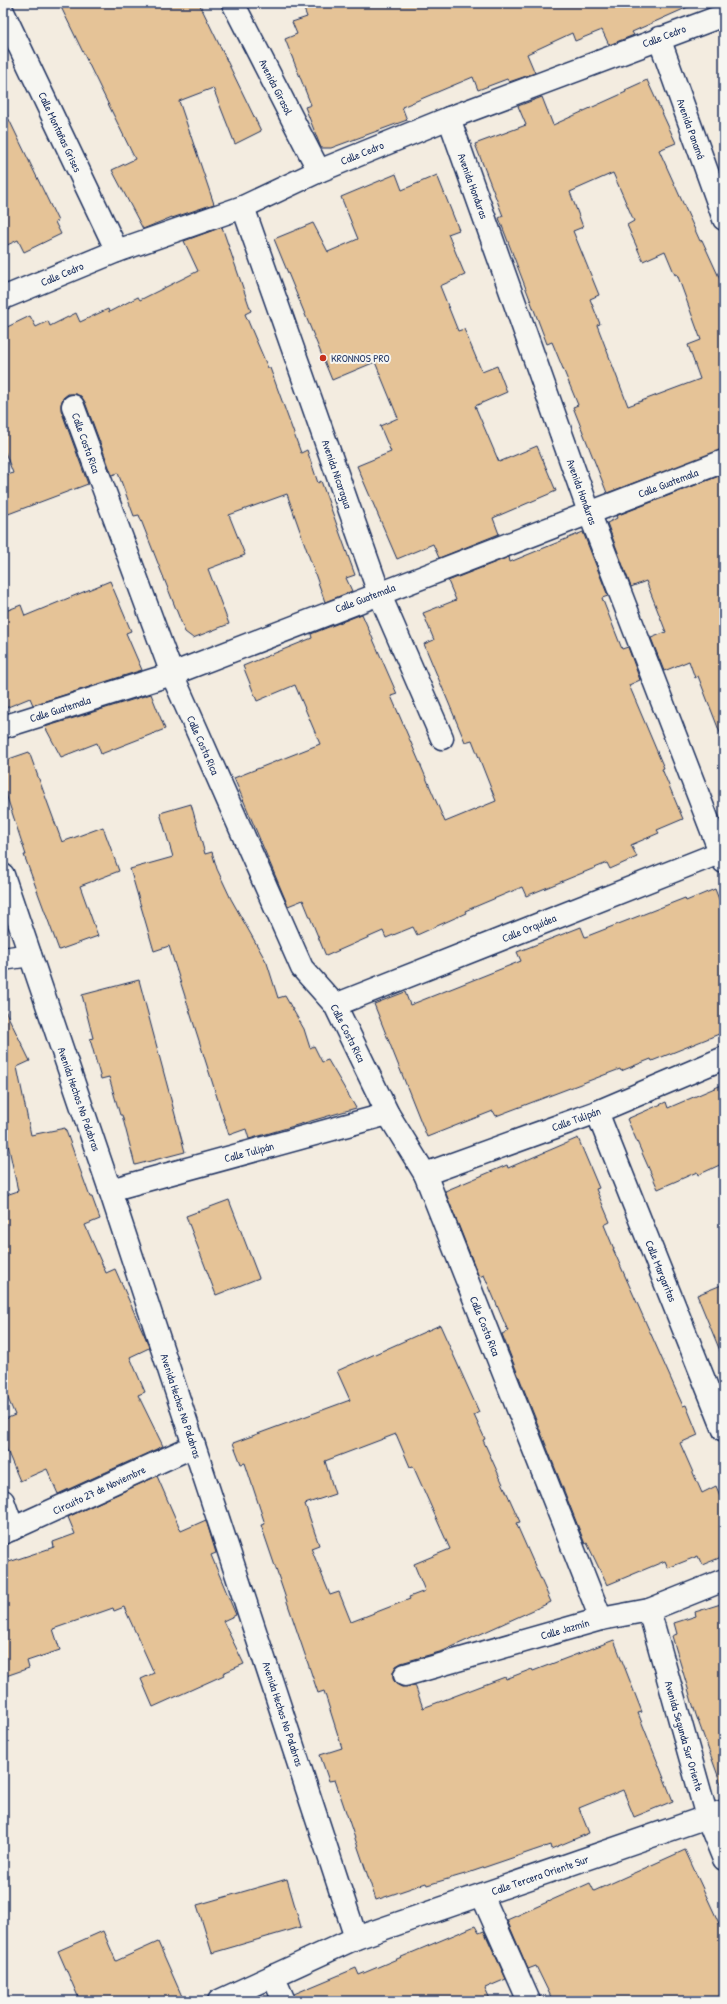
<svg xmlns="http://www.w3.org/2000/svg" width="727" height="2004" viewBox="0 0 727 2004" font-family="'Patrick Hand',sans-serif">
  <rect width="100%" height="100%" fill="#f3ece0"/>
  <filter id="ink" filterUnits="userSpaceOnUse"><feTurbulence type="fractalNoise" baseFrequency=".025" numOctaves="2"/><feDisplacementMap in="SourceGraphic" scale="8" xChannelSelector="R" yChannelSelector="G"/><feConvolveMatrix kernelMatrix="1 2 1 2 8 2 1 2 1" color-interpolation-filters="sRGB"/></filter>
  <g filter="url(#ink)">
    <g fill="#e5c397" stroke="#1b2f5e" fill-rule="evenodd">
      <polygon points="59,3 199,3 261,131 235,144 213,88 179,101 214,204 172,218 172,217 143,229 112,170 135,159"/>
      <polygon points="319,3 697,3 632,32 634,35 609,45 602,30 575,41 572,33 527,54 535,73 509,82 507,79 478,90 473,77 402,107 407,120 331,148 321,148 305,107 311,105 285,39 297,34 292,22 307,17 304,9"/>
      <path d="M647,80l29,63 -17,7 41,91 2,-1 22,48v161l-117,44 -34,-86 5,-2 -26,-63 -5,2 -48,-126 4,-2 -28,-72 51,-19 -8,-19 24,-9 11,28 73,-33 -1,-2zM613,173l21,48 -7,4 16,36 22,-10 10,24 2,-1 24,66 -13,5 12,34 -72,27 -31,-81 3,-1 -10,-25 9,-4 -26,-64 10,-4 -13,-35z"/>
      <polygon points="3,107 58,221 55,222 61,234 24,252 18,240 3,247"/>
      <polygon points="396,174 402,190 437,175 459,230 448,234 465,275 440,286 458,331 464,329 482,372 497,366 507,392 475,406 499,462 537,446 556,491 493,518 499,534 439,558 433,544 397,559 357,466 391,452 380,426 398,418 375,362 332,380 274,239 313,223 328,252 358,239 341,197"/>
      <polygon points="222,227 251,311 245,314 268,368 270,368 301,453 307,450 318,483 321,481 355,575 346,578 352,591 325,602 287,494 229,515 245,555 208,569 229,624 193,638 185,632 139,515 134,516 118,473 112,475 85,402 81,396 75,394 68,394 63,398 61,404 61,410 88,484 3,516 3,477 13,473 3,447 3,329 30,316 36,327 48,321 50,326 76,313 80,322 108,309 109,312 138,297 140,300 198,271 184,241"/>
      <polygon points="724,474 724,738 722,738 698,676 695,678 689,661 664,671 651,638 666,632 646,581 631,587 607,523 617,518 616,516"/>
      <polygon points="583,532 608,596 602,598 622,649 628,647 640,680 629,685 664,768 662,769 683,819 657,830 659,833 631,845 637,857 610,869 607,863 526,896 522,887 465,911 466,913 417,935 413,927 386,938 383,931 326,956 303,900 288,906 234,778 320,744 295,685 257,701 243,666 312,638 311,634 362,614 397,694 391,696 445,822 496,801 472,740 465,742 424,644 434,640 423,613 456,600 448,581 509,557 510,562"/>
      <polygon points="110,581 131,631 126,633 142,670 33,705 30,698 3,709 3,612 21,605 25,616"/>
      <polygon points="151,694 165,729 101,754 97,743 61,757 45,727"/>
      <polygon points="29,752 62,842 103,827 119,871 80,886 98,936 59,950 24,855 26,855 3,785 3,761"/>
      <polygon points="191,804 205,854 212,852 217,869 231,899 267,963 278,998 285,996 304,1029 310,1048 314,1046 322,1062 328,1060 356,1108 249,1139 246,1129 229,1135 169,946 154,951 130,869 173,857 160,813"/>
      <polygon points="715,889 724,912 724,1032 652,1061 651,1059 621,1071 620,1069 496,1116 493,1111 427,1137 374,1004 405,992 410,1005 521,961 517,952 581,927 585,937 685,898 686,901"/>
      <polygon points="139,980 185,1152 135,1165 122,1115 120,1115 109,1077 101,1079 90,1039 93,1038 82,995"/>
      <polygon points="3,1006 30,1061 17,1067 31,1135 65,1128 90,1197 92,1197 100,1219 85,1225 106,1273 115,1269 147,1341 149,1348 130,1357 145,1392 138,1395 163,1446 58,1494 47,1469 20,1481 3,1441 3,1420 15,1415 3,1387 3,1196 18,1191 7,1139 3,1140"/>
      <polygon points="724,1084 724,1163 698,1175 697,1172 658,1189 627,1119 666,1102 668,1108"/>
      <polygon points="578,1138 599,1188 596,1189 610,1222 604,1225 614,1249 613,1249 683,1406 686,1405 698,1435 680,1443 702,1493 716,1486 724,1505 724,1556 702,1565 698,1556 668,1568 665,1561 607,1585 587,1543 585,1544 502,1334 508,1331 484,1275 479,1277 445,1191 507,1165 508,1168"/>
      <polygon points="229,1200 259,1278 216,1295 186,1216"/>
      <polygon points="724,1284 724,1358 723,1358 697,1295"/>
      <path d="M440,1325l39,87 -5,3 11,24 -2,1 37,82 -4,1 35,79 -108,49 -42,12 -5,3 -3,6v7l3,5 6,3 13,-2 8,23 82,-31 1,2 26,-10 1,2 81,-31 28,72 -4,1 35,88 -39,16 -11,-27 -44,18 10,25 -38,16 -1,-4 -85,29 -38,11 -1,-2 -50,17 -41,-120 -6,1 -9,-26 22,-7 -18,-57 -6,2 -57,-168 4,-1 -20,-61 -4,1 -8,-21 117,-43 -13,-29zM396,1434l14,33 3,-1 37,83 -36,15 11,27 -16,6 1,2 -59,23 -12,-30 -9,3 -19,-47 8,-3 -14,-41 30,-10 -10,-33z"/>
      <polygon points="157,1476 181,1531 206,1520 216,1553 211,1555 236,1615 223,1621 244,1664 223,1673 224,1675 153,1707 141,1679 154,1673 124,1607 114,1611 113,1608 53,1629 60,1650 27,1661 29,1668 3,1677 3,1564 54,1547 53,1542 75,1534 68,1517"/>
      <polygon points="724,1603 724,1783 721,1784 696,1715 672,1636 677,1634 674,1623 696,1616 695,1612"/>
      <polygon points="685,1850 724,1934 724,2001 553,2001 536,1966 528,1969 507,1920 590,1883 594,1891"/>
      <polygon points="287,1879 301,1927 212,1953 197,1905"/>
      <polygon points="475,1926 479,1933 484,1931 506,1979 485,1988 491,2001 296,2001 294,1994 356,1968 359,1975"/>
      <polygon points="103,1931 116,1961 158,1942 184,2001 80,2001 58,1951"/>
    </g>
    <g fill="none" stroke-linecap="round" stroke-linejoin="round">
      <defs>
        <g id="minor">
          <polyline points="233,3 319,171"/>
          <polyline points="3,12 117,251"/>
          <polyline points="659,38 724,219"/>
          <polyline points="449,118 589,512 724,862"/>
          <polyline points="243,207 379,593 442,738"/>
          <polyline points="3,298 117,251 243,207 319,171 449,118 724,15"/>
          <polyline points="73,406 172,674 302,968 335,1005 388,1114 425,1174 601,1619"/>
          <polyline points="3,727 172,674 724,461"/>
          <polyline points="3,959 30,955"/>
          <polyline points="335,1005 724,851"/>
          <polyline points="597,1112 724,1430"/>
          <polyline points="425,1174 597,1112 724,1058"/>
          <polyline points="110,1190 388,1114"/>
          <polyline points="3,1501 13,1529"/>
          <polyline points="3,1533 194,1446"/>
          <polyline points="649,1610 707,1817 724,1859"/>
          <polyline points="405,1675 601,1619 649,1610 724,1580"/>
          <polyline points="482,1895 529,2001"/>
          <polyline points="273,1976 284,2001"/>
          <polyline points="219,2001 356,1938"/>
        </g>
        <polyline id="tertiary" points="3,875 110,1190 356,1938 724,1811"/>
      </defs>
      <use href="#minor" stroke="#1b2f5e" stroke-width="25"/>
      <use href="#tertiary" stroke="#1b2f5e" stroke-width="25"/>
      <use href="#minor" stroke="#f6f6f2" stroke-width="22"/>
      <use href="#tertiary" stroke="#f6f6f2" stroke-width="22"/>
    </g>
  </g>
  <circle fill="#c8321e" stroke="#f6f6f2" stroke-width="1.5" cx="323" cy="358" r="4"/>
  <g text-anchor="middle" stroke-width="4" stroke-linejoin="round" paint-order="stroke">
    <g font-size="11" fill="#1b2f5e" stroke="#f6f6f2">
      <text transform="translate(664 36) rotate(-21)" y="4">Calle Cedro</text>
      <text transform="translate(276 87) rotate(63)" y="4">Avenida Girasol</text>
      <text transform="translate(691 129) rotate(70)" y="4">Avenida Panamá</text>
      <text transform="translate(60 132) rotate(65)" y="4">Calle Montañas Grises</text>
      <text transform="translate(362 153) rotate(-22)" y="4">Calle Cedro</text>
      <text transform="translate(473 186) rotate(70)" y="4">Avenida Honduras</text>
      <text transform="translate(62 274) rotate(-23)" y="4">Calle Cedro</text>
      <text transform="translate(86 443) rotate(70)" y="4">Calle Costa Rica</text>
      <text transform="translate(337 474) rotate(71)" y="4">Avenida Nicaragua</text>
      <text transform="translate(668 483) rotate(-21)" y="4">Calle Guatemala</text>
      <text transform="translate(582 492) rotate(70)" y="4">Avenida Honduras</text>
      <text transform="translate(365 598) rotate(-21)" y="4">Calle Guatemala</text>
      <text transform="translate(60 709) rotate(-18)" y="4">Calle Guatemala</text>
      <text transform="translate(203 745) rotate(66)" y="4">Calle Costa Rica</text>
      <text transform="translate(529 928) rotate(-22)" y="4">Calle Orquídea</text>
      <text transform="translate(348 1033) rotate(63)" y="4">Calle Costa Rica</text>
      <text transform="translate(79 1099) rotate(71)" y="4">Avenida Hechos No Palabras</text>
      <text transform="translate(576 1119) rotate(-20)" y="4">Calle Tulipán</text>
      <text transform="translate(249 1152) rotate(-15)" y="4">Calle Tulipán</text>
      <text transform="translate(661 1271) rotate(68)" y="4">Calle Margaritas</text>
      <text transform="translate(485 1326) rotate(68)" y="4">Calle Costa Rica</text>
      <text transform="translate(181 1406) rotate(72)" y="4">Avenida Hechos No Palabras</text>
      <text transform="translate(99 1490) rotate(-25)" y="4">Circuito 27 de Noviembre</text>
      <text transform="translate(565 1629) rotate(-16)" y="4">Calle Jazmín</text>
      <text transform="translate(283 1714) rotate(72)" y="4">Avenida Hechos No Palabras</text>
      <text transform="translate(684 1736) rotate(74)" y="4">Avenida Segunda Sur Oriente</text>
      <text transform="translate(540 1875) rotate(-19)" y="4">Calle Tercera Oriente Sur</text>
    </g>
    <g font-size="11" fill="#1b2f5e" stroke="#f6f6f2" text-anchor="start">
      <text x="331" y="362">KRONNOS PRO</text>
    </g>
  </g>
  <rect width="727" height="2004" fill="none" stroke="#f6f6f2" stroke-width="16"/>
  <rect x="8" y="8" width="711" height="1988" fill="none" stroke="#1b2f5e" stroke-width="1.5" filter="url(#ink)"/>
</svg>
